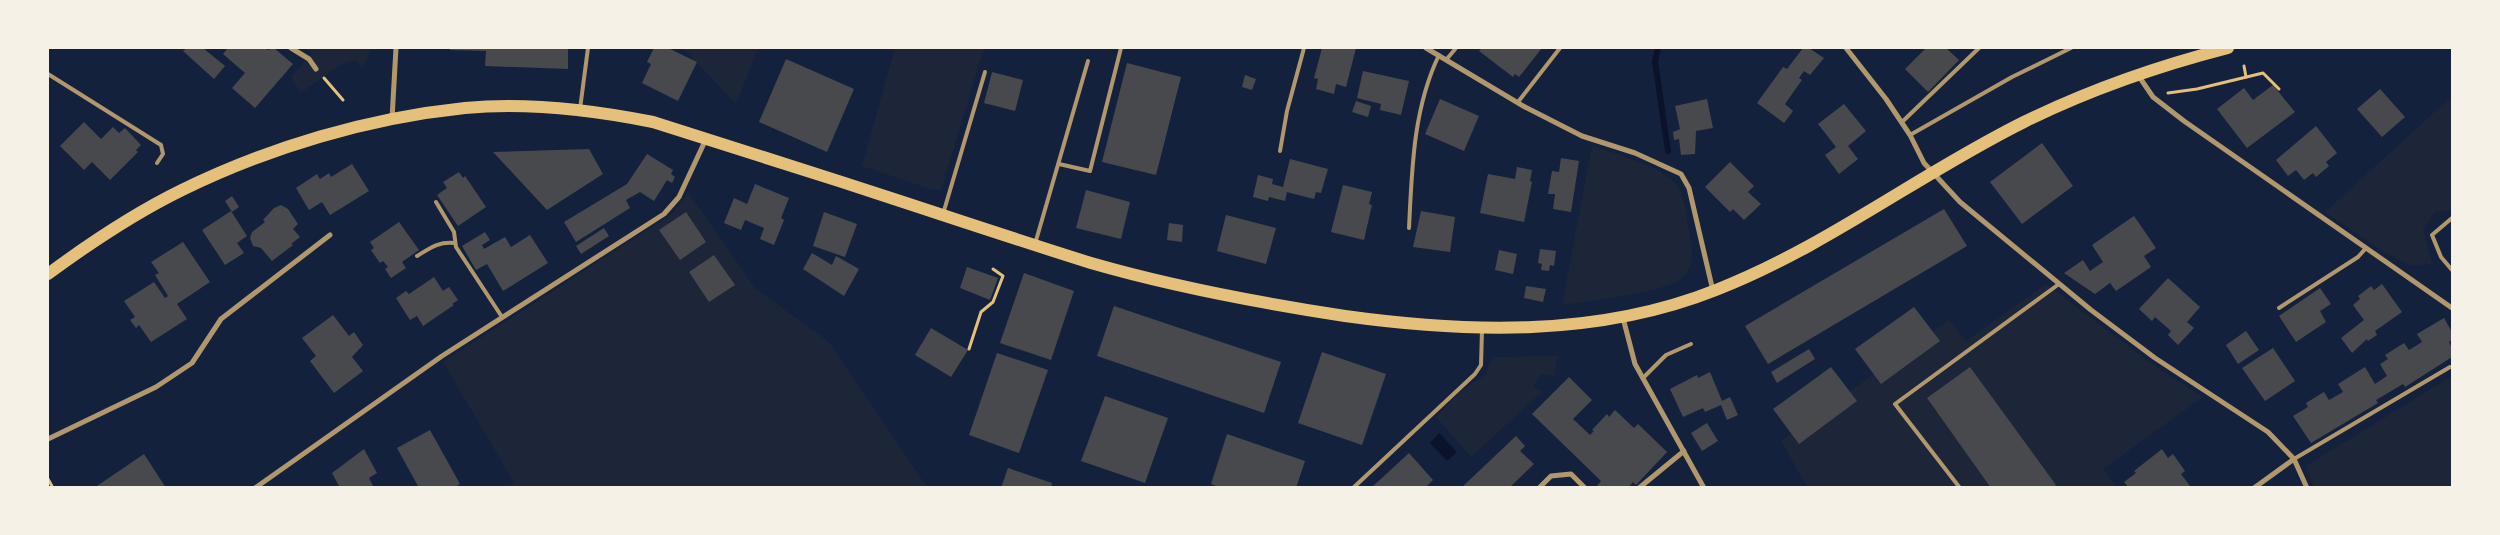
<svg xmlns="http://www.w3.org/2000/svg" width="2500" height="535" viewBox="0 0 2500 535" font-family="Jost,sans-serif">
  <rect width="100%" height="100%" fill="#14213d"/>
  <g fill="#1d2539">
    <polygon points="303,48 372,48 362,68 356,60 341,64 301,93 291,77 312,53"/>
    <polygon points="683,48 758,48 736,104"/>
    <polygon points="895,48 984,48 941,190 930,189 862,166"/>
    <polygon points="2451,97 2452,210 2435,212 2423,229 2432,264 2412,266 2387,254 2325,212"/>
    <path d="M1592,146c21,7 74,21 85,40 9,14 10,34 13,51 3,14 3,33 -9,42 -19,14 -93,22 -119,26z"/>
    <polygon points="688,192 755,288 829,342 927,487 506,487 514,483 443,362 672,214"/>
    <polygon points="2046,284 2159,369 2203,397 2103,469 2117,487 1807,487 1781,441 1949,320 1966,341"/>
    <polygon points="1558,356 1554,376 1542,374 1533,386 1542,392 1471,457 1436,417 1457,394 1485,375 1493,357"/>
    <polygon points="2452,376 2452,487 2314,487 2306,466"/>
  </g>
  <polygon fill="#0b132b" points="1439,433 1457,452 1447,461 1430,443"/>
  <g fill="none" stroke-linecap="round" stroke-linejoin="round">
    <polyline stroke="#0b132b" stroke-width="6" points="1658,48 1655,61 1668,151"/>
  </g>
  <g fill="#48494c">
    <polygon points="187,48 203,48 225,66 214,79 183,51"/>
    <polygon points="228,48 265,48 268,50 274,48 293,64 255,108 232,88 245,73 223,54"/>
    <polygon points="450,48 568,48 568,69 485,66 486,51 450,50"/>
    <polygon points="654,48 668,48 697,62 678,101 642,83 651,64 647,62"/>
    <polygon points="1322,48 1356,48 1346,87 1336,84 1334,94 1316,89 1318,79 1314,78"/>
    <polygon points="1482,48 1542,48 1519,77 1515,74 1513,77 1479,51"/>
    <polygon points="1803,48 1809,48 1824,58 1810,75 1804,71 1799,78 1802,80 1785,104 1793,111 1784,123 1757,103 1783,67 1787,69"/>
    <polygon points="1926,48 1946,48 1959,60 1928,92 1905,69"/>
    <polygon points="786,59 854,89 827,152 759,122"/>
    <polygon points="1127,63 1181,77 1156,175 1102,162"/>
    <polygon points="1363,71 1409,81 1401,115 1380,110 1381,104 1357,98"/>
    <polygon points="992,72 1023,80 1015,111 984,103"/>
    <polygon points="1245,75 1256,79 1252,90 1242,87"/>
    <polygon points="2273,85 2295,112 2247,148 2217,109 2244,88 2253,100"/>
    <polygon points="2380,89 2405,117 2382,137 2357,109"/>
    <polygon points="1440,99 1479,116 1464,151 1425,134"/>
    <polygon points="1707,99 1713,128 1696,131 1695,154 1681,155 1679,139 1674,140 1673,132 1680,129 1675,106"/>
    <polygon points="1356,101 1371,106 1368,117 1352,112"/>
    <polygon points="1844,104 1866,131 1848,146 1858,159 1839,174 1825,155 1836,147 1818,124"/>
    <polygon points="84,122 101,139 113,127 119,133 125,128 141,145 136,150 138,152 110,180 92,162 84,170 60,146"/>
    <polygon points="2316,126 2337,153 2326,162 2329,166 2316,177 2313,173 2304,180 2296,170 2288,176 2276,160"/>
    <polygon points="2042,143 2073,186 2022,224 1990,182"/>
    <polygon points="589,149 603,174 547,210 493,152"/>
    <polygon points="647,154 673,170 671,174 675,177 672,183 667,180 654,201 640,192 626,200 630,208 576,242 564,222 627,184"/>
    <polygon points="1561,158 1579,161 1571,212 1553,209 1555,194 1548,194 1552,171 1559,172"/>
    <polygon points="1290,159 1328,169 1321,193 1316,192 1314,199 1287,192 1285,201 1269,197 1268,201 1253,197 1258,175 1273,179 1272,184 1283,187"/>
    <polygon points="1730,162 1754,186 1748,192 1761,204 1744,220 1733,209 1730,212 1705,187"/>
    <polygon points="352,164 369,191 330,215 322,202 309,210 296,188 317,174 320,179 329,173 331,177"/>
    <polygon points="1517,167 1532,170 1530,181 1532,182 1524,222 1480,213 1488,174 1515,179"/>
    <polygon points="459,172 463,178 465,176 486,207 458,226 437,195 447,188 443,182"/>
    <polygon points="755,184 789,198 781,218 784,220 774,245 760,239 764,228 745,220 741,230 724,223 734,198 747,204"/>
    <polygon points="1343,185 1372,192 1369,204 1372,205 1364,240 1331,232"/>
    <polygon points="1086,190 1130,202 1121,239 1076,228"/>
    <polygon points="232,196 239,207 232,212 225,201"/>
    <polygon points="281,205 288,209 298,224 293,229 300,237 291,244 293,245 272,261 261,248 253,246 250,238 252,232 265,222 263,220 274,208"/>
    <polygon points="1944,209 1967,246 1768,364 1745,326"/>
    <polygon points="231,211 247,236 237,243 244,253 225,265 202,230"/>
    <polygon points="1421,211 1455,217 1450,252 1413,247"/>
    <polygon points="686,212 706,242 680,260 659,230"/>
    <polygon points="824,212 857,224 845,257 813,246"/>
    <polygon points="1226,215 1276,228 1266,264 1217,251"/>
    <polygon points="2134,216 2156,248 2144,256 2151,267 2116,291 2110,283 2095,294 2064,273 2083,260 2090,271 2103,262 2092,245"/>
    <polygon points="399,222 419,250 402,262 406,268 391,278 385,269 388,267 383,261 380,263 371,250 374,248 370,242"/>
    <polygon points="1169,223 1183,225 1182,242 1167,240"/>
    <polygon points="604,228 609,236 581,254 576,246"/>
    <polygon points="485,232 490,240 482,245 484,249 505,237 511,247 530,235 548,263 503,291 487,264 476,270 462,246"/>
    <polygon points="183,242 210,282 177,304 187,319 151,342 139,325 136,328 130,320 135,317 124,301 154,282 165,298 168,296 155,275 159,273 151,262"/>
    <polygon points="1540,249 1556,251 1554,266 1550,265 1549,271 1541,270 1542,264 1538,263"/>
    <polygon points="1499,250 1517,254 1513,274 1495,270"/>
    <polygon points="812,253 832,265 836,256 859,269 844,296 803,269"/>
    <polygon points="714,255 735,285 709,302 689,272"/>
    <polygon points="967,267 998,278 990,300 960,288"/>
    <polygon points="1024,273 1074,291 1051,360 1000,343"/>
    <polygon points="434,277 443,291 449,287 458,300 452,304 454,305 423,326 417,316 410,320 396,298 406,291 409,294"/>
    <polygon points="2168,278 2200,307 2187,322 2194,328 2178,345 2168,335 2171,331 2155,317 2152,321 2139,309"/>
    <polygon points="2382,284 2402,312 2375,331 2377,335 2368,341 2367,339 2352,353 2341,338 2364,320 2353,305 2360,299 2358,296 2371,286 2374,290"/>
    <polygon points="1526,286 1546,289 1543,302 1524,298"/>
    <polygon points="2320,288 2331,304 2320,311 2326,322 2296,342 2279,316"/>
    <polygon points="1114,306 1281,362 1264,413 1097,356"/>
    <polygon points="1914,307 1940,341 1881,384 1855,349"/>
    <polygon points="333,315 349,336 354,332 363,345 352,357 363,371 334,393 310,361 316,356 302,338"/>
    <polygon points="2444,318 2452,332 2452,340 2449,342 2452,348 2452,357 2405,387 2403,384 2376,400 2378,403 2311,443 2293,416 2308,407 2306,403 2324,392 2329,400 2343,392 2338,384 2365,367 2375,384 2387,376 2380,364 2388,359 2385,355 2404,343 2409,350 2422,342 2417,334"/>
    <polygon points="931,328 968,350 951,377 915,355"/>
    <polygon points="2246,331 2259,350 2238,364 2226,345"/>
    <polygon points="2273,348 2295,381 2265,401 2242,368"/>
    <polygon points="1809,349 1815,359 1777,383 1771,372"/>
    <polygon points="1322,352 1386,374 1362,445 1298,423"/>
    <polygon points="997,353 1048,370 1019,453 969,435"/>
    <polygon points="1831,367 1857,401 1799,444 1773,409"/>
    <polygon points="1970,367 2056,485 2052,488 1991,488 1927,398"/>
    <polygon points="1710,372 1722,401 1730,397 1738,415 1727,420 1721,405 1705,412 1703,408 1683,417 1670,389 1697,375 1698,378"/>
    <polygon points="1569,377 1592,400 1573,419 1590,435 1594,431 1592,430 1607,414 1609,417 1615,410 1634,428 1638,424 1667,452 1636,485 1633,482 1628,488 1595,488 1601,481 1532,414"/>
    <polygon points="1105,396 1168,418 1145,483 1081,461"/>
    <polygon points="1707,423 1718,441 1702,451 1691,433"/>
    <polygon points="430,430 460,484 454,488 419,488 397,448"/>
    <polygon points="1227,434 1305,461 1296,488 1221,488 1211,484"/>
    <polygon points="1516,436 1525,446 1520,451 1534,464 1509,488 1461,488"/>
    <polygon points="364,449 377,473 369,478 374,488 340,488 332,473"/>
    <polygon points="2162,449 2168,458 2173,454 2185,471 2181,474 2190,486 2129,488 2124,482 2136,473 2134,471"/>
    <polygon points="1409,453 1433,480 1425,488 1371,488"/>
    <polygon points="144,454 166,488 94,488"/>
    <polygon points="1008,468 1052,483 1051,488 1001,488"/>
  </g>
  <g fill="none" stroke-linecap="round" stroke-linejoin="round">
    <g stroke="#e5c07b" stroke-width="3">
      <polyline points="2244,66 2246,77"/>
      <polyline points="324,78 343,100"/>
      <polyline points="2168,93 2197,89 2263,73 2279,89"/>
      <polyline points="969,349 981,312 993,302 1003,276 993,269"/>
      <polyline points="48,479 53,488"/>
    </g>
    <g stroke="#b1986c" stroke-width="4">
      <polyline points="1446,60 1456,48"/>
      <polyline points="48,74 161,145 163,154 157,163"/>
      <polyline points="1518,102 1560,48"/>
      <polyline points="580,109 588,48"/>
      <polyline points="1902,122 1979,48"/>
      <polyline points="1910,135 2012,77 2071,48"/>
      <polyline points="1280,151 1287,111 1304,48"/>
      <polyline points="1059,164 1090,171 1121,48"/>
      <polyline points="436,202 454,232 456,247 502,317"/>
      <polyline points="943,214 985,72"/>
      <polyline points="2452,218 2432,235 2441,257 2452,270"/>
      <path d="M1409,228c3,-59 4,-119 30,-173"/>
      <polyline points="1035,244 1088,61"/>
      <path d="M417,256c13,-8 22,-15 38,-13"/>
      <polyline points="2279,308 2358,257 2366,248"/>
      <polyline points="1643,378 1666,355 1691,344"/>
      <polyline points="2294,459 2450,367"/>
      <polyline points="1353,488 1475,374 1481,365 1482,330"/>
      <polyline points="1960,488 1895,404 2059,284"/>
    </g>
    <g stroke="#b1986c" stroke-width="5">
      <polyline points="291,48 309,59 316,69"/>
      <polyline points="1426,48 1525,107 1582,136 1635,153 1681,174 1689,188 1713,291"/>
      <polyline points="1846,48 1886,99 1910,135 1924,163 1960,202 2091,310 2155,358 2268,432 2294,459 2307,488"/>
      <polyline points="2138,75 2153,97 2184,121 2452,308"/>
      <polyline points="392,119 396,48"/>
      <polyline points="1623,318 1635,364 1704,488"/>
      <polyline points="48,439 156,387 192,363 221,319 330,235"/>
      <polyline points="255,488 442,356 664,214 679,197 706,139"/>
      <polyline points="1539,488 1551,476 1571,474 1585,488"/>
      <polyline points="1639,488 1684,451"/>
      <polyline points="2254,488 2294,459"/>
    </g>
    <path stroke="#e5c07b" stroke-width="12" d="M48,274c42,-31 87,-61 134,-84 88,-43 186,-72 283,-82 62,-6 128,2 188,14 83,26 165,52 247,79 64,21 127,42 191,62 83,24 169,40 254,53 123,17 253,21 371,-26 110,-43 203,-116 308,-168 65,-32 134,-56 204,-74"/>
  </g>
  <rect width="2500" height="535" fill="none" stroke="#f6f1e7" stroke-width="98"/>
</svg>
